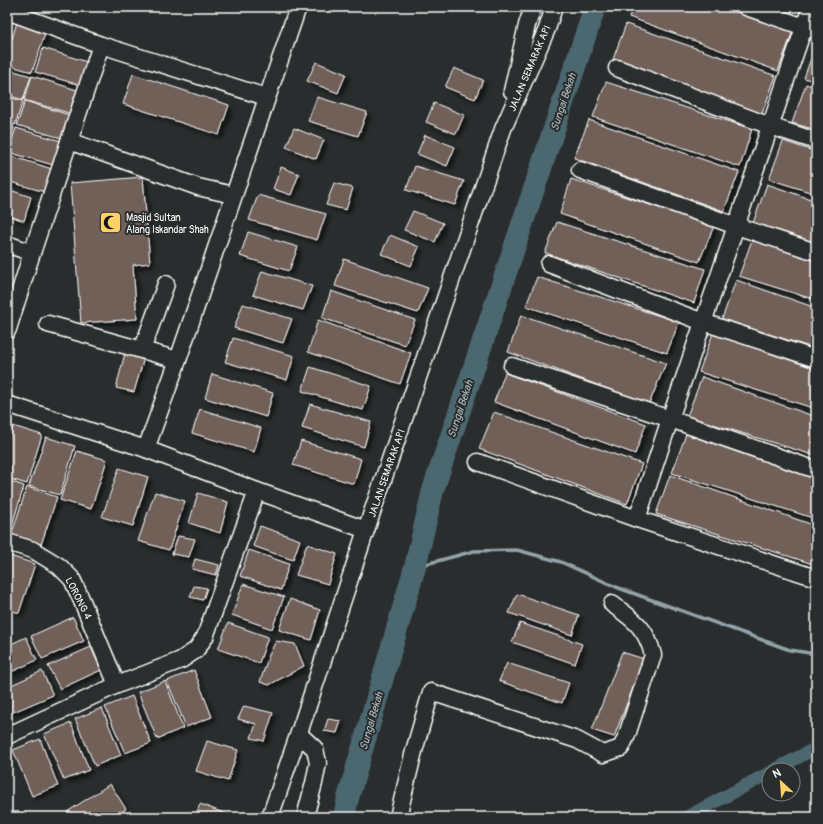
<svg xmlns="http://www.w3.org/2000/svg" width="823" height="824" viewBox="0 0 823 824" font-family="Pangolin,sans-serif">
  <defs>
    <filter id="shadow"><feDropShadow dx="3.5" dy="3.5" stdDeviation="2" flood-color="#0009"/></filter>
  </defs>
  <rect width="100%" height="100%" fill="#2a2d2e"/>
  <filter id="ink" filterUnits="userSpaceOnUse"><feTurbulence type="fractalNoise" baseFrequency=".025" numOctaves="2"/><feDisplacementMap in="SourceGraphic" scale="8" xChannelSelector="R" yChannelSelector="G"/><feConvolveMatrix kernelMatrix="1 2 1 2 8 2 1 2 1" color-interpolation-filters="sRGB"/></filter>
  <g filter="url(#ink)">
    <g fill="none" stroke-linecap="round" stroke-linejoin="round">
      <polyline stroke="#93a4a9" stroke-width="3.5" points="415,567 474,551 517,550 561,562 616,587 790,650 816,654"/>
      <g stroke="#4b686f" stroke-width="13">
        <polyline points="774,770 816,748"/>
        <polyline points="687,817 769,773"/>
      </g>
      <polyline stroke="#4b686f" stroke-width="22" points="344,817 348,798 415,567 433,490 595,7"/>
    </g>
    <g fill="#716059" stroke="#fff" filter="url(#shadow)">
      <polygon points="633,7 723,7 793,31 778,71 629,17"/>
      <polygon points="17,22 46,31 32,72 7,65 7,38 12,39"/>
      <polygon points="626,24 776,76 761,116 612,62"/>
      <polygon points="816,44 816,82 804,78"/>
      <polygon points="43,48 87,62 80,85 35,72"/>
      <polygon points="316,62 346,74 338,93 307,81"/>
      <polygon points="454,68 483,80 475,99 445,87"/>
      <polygon points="7,69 31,76 23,100 7,95"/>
      <polygon points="133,74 229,105 219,135 123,104"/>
      <polygon points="32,76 77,90 69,113 24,100"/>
      <polygon points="606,82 752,129 740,167 593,117"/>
      <polygon points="806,84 816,88 816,130 792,123"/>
      <polygon points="7,97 23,101 15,125 7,123"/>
      <polygon points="317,97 367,112 358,136 308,121"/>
      <polygon points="25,101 69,115 61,138 17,125"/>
      <polygon points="434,103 464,115 456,134 426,122"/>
      <polygon points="589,120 739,172 724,211 574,158"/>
      <polygon points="7,125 14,127 7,149"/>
      <polygon points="16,128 61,141 53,165 8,152"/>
      <polygon points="294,128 324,140 316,159 286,147"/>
      <polygon points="425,135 455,147 447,166 417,154"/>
      <polygon points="783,141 816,152 816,194 769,179"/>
      <polygon points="8,155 52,169 45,192 7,181 7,158"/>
      <polygon points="415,166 464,181 455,205 406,190"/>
      <polygon points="281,167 299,174 291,195 273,189"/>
      <polygon points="143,177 150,263 133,265 137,319 81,323 70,183"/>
      <polygon points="571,179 714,226 699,262 560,214"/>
      <polygon points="334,183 353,188 346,210 326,205"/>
      <polygon points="767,184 816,201 816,243 753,223"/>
      <polygon points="7,189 31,197 24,221 7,215"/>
      <polygon points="258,195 326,214 317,240 249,220"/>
      <polygon points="413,211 443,223 435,242 404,230"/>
      <polygon points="557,222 705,269 694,303 545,253"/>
      <polygon points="248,232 298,247 289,271 240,256"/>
      <polygon points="390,235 419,247 411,266 381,254"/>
      <polygon points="753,237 816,259 816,300 739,276"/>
      <polygon points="344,259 428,288 418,313 335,286"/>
      <polygon points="262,271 312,286 303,310 253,295"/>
      <polygon points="537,277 679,322 667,353 526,306"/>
      <polygon points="736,280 816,308 816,349 722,319"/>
      <polygon points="331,291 415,320 405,345 322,318"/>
      <polygon points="243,304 292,319 283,343 234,328"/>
      <polygon points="521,315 666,363 649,404 508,352"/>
      <polygon points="318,320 411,353 400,384 308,352"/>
      <polygon points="713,333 816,369 816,409 699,372"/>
      <polygon points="233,338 294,356 287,380 225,362"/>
      <polygon points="125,353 144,358 134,392 116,388"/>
      <polygon points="310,367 371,386 363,410 302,391"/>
      <polygon points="505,373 646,424 635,454 494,402"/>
      <polygon points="212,374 273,393 266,417 205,398"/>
      <polygon points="702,377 816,417 816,456 687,416"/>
      <polygon points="310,404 371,422 364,447 302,428"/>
      <polygon points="200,409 261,428 254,452 192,433"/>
      <polygon points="494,412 642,464 627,504 479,449"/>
      <polygon points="13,426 42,435 27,484 7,478 7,443"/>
      <polygon points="686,434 816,479 816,519 672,473"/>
      <polygon points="46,437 75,446 60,495 29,486"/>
      <polygon points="301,441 361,459 354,484 293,465"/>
      <polygon points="77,451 107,460 91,509 60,500"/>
      <polygon points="119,468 148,477 133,526 102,517"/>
      <polygon points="670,475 816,526 816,565 656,514"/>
      <polygon points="7,480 24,486 9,535 7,534"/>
      <polygon points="27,487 57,497 41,545 11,536"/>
      <polygon points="155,492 185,501 169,550 138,541"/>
      <polygon points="198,493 228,502 220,533 189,523"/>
      <polygon points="260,526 300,540 293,560 253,546"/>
      <polygon points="178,536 195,539 189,557 172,554"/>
      <polygon points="307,544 337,554 328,584 296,575"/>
      <polygon points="249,550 289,564 281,590 240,576"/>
      <polygon points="7,555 35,564 19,613 7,609"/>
      <polygon points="195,559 219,565 216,575 192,569"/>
      <polygon points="243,584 284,597 272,629 232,615"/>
      <polygon points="194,586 207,588 203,600 190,597"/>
      <polygon points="517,594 579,615 572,635 509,613"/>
      <polygon points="290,599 320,610 311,640 279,630"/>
      <polygon points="73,617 84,641 42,659 31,636"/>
      <polygon points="228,623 268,637 259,663 218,649"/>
      <polygon points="520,623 582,644 575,664 512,642"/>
      <polygon points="26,637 37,660 7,674 7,646"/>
      <polygon points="276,641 295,644 304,666 269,685 260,682 269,655"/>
      <polygon points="91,647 101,670 60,689 48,666"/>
      <polygon points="622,652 644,659 614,737 592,730"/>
      <polygon points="507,663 569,683 562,703 499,681"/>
      <polygon points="194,670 212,717 186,727 167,681"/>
      <polygon points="42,671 53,695 11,713 7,704 7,687"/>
      <polygon points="165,681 183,728 157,739 138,692"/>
      <polygon points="132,696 151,743 125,753 105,707"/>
      <polygon points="244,706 273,713 264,741 251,738 256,724 238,719"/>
      <polygon points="102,708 121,755 95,766 75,719"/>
      <polygon points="328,719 341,721 337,733 324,731"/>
      <polygon points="71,723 89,770 64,780 44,734"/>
      <polygon points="40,739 58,786 32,796 13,750"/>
      <polygon points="207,741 238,750 228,781 196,771"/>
      <polygon points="110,784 126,809 113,817 70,817 67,812"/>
      <polygon points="200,804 234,817 195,817"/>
    </g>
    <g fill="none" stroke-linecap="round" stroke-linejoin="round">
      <defs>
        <g id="minor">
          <polyline points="746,7 816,31"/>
          <polyline points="7,11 101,45 266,97"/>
          <polyline points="617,68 770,126 816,141"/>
          <polyline points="512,91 527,25 533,7"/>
          <polyline points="69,141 198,187 233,195"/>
          <polyline points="580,170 736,226 816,252"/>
          <polyline points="7,244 32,253"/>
          <polyline points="549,264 703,322 816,359"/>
          <polyline points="48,324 178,360"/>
          <polyline points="7,331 8,329 32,253 101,45"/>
          <polyline points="142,350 166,284"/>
          <polyline points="512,366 670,419 816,470"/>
          <polyline points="7,404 146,449 257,491 366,530"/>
          <polyline points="146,449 178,360 298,7"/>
          <polyline points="478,462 637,519 816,578"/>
          <polyline points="637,519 670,419 811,7"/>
          <polyline points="7,542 33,550 59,566 72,579 82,601 117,685"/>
          <polyline points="299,734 315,749 318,763 314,783 305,817"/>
          <polyline points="7,736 117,685 181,660 196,650 205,637 257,491"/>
          <polyline points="270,817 304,718 366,530 503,129 547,29 554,7"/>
          <path d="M398,817l16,-66 17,-59 146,48 26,14 18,-6 6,-13 26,-80c-7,-28 -19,-35 -41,-51"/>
        </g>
      </defs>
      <use href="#minor" stroke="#fff" stroke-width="19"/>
      <use href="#minor" stroke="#2a2d2e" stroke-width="16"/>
    </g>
  </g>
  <defs>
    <symbol id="mosque-square" viewBox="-11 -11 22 22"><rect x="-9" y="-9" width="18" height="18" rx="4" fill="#ffd166" stroke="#2a2d2e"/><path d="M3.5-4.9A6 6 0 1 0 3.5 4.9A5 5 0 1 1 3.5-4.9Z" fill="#111"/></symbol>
  </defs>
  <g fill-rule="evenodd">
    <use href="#mosque-square" x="98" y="210" width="25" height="25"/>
  </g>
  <g text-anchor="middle" stroke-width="4" stroke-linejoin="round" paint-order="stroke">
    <g font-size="10" fill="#fff" stroke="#2a2d2e">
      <text transform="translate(529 68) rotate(-67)" y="4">JALAN SEMARAK API</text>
      <text transform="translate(386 473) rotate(-71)" y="4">JALAN SEMARAK API</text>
      <text transform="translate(79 598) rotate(63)" y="4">LORONG 4</text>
    </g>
    <g font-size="10" fill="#fff" stroke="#2a2d2e" text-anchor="start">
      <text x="126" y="221">Masjid Sultan<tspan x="126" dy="12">Alang Iskandar Shah</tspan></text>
    </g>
    <g font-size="11" font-style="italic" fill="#aebbbe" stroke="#2a2d2e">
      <text transform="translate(563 102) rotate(-72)" y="4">Sungai Bekah</text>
      <text transform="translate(460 409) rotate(-72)" y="4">Sungai Bekah</text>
      <text transform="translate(371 721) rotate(-74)" y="4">Sungai Bekah</text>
    </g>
  </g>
  <rect width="823" height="824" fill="none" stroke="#2a2d2e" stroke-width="24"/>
  <rect x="12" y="12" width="799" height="800" fill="none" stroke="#fff" stroke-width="1.5" filter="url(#ink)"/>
  <g transform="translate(781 782) rotate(334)"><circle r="19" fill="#2a2d2e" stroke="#7f8182"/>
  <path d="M0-3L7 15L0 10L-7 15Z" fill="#ffd166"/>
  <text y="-6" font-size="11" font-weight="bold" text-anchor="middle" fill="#ffffff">N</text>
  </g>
</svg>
